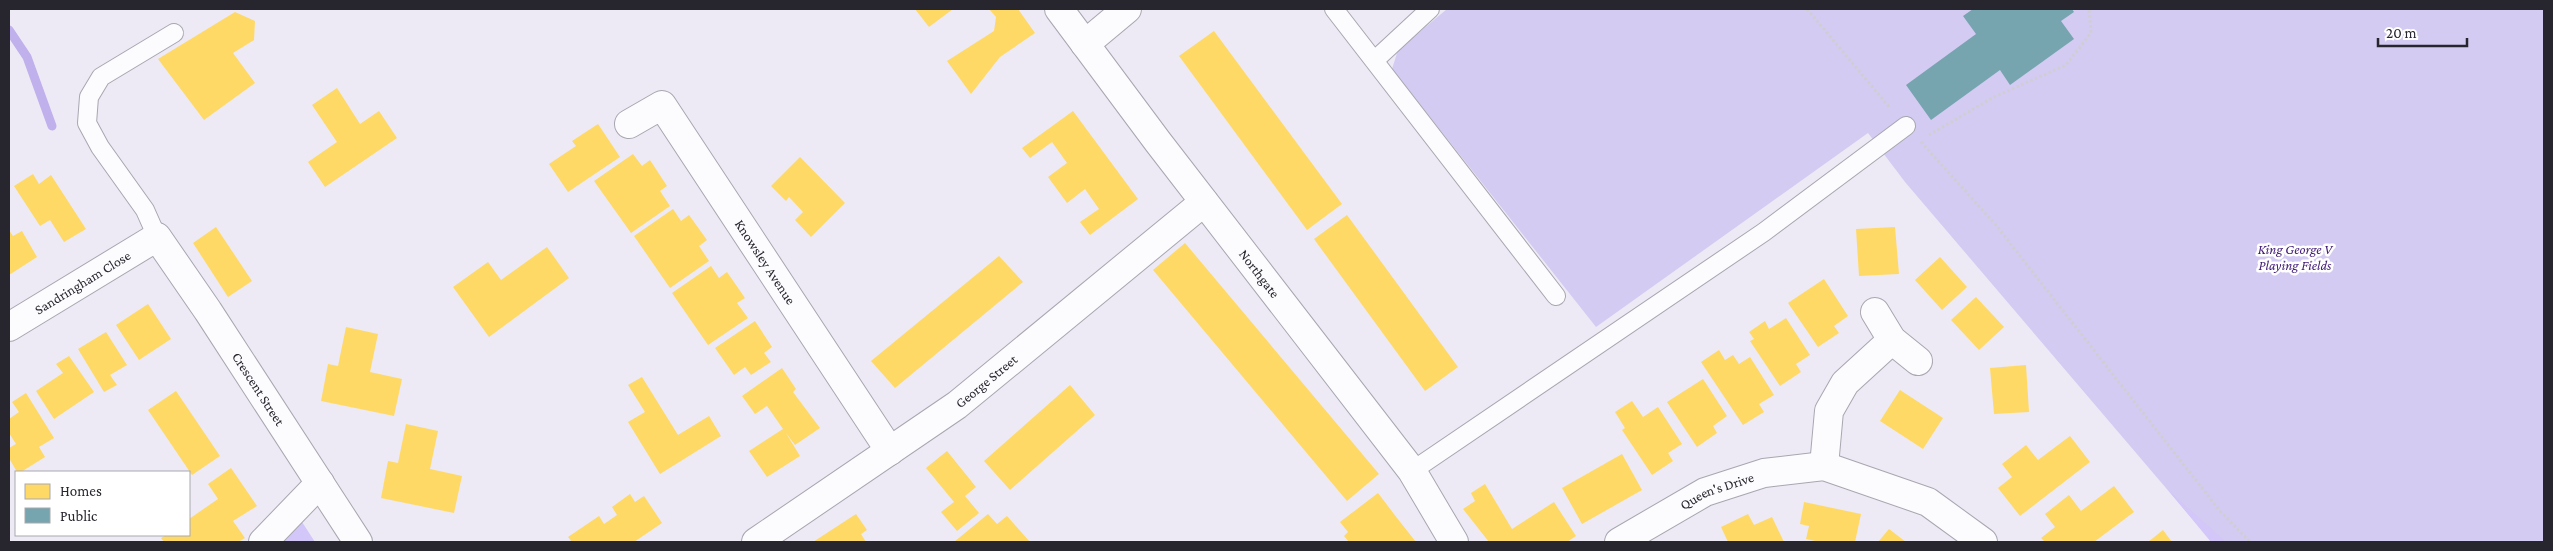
<svg xmlns="http://www.w3.org/2000/svg" width="2553" height="551" viewBox="0 0 2553 551" font-family="'Crimson Pro',serif">
  <rect width="100%" height="100%" fill="#edeaf6"/>
  <polygon fill="#d4cbf2" points="1447,9 2544,9 2544,542 2212,542 1905,182 1868,133 1596,327 1392,69 1398,50"/>
  <g fill="#d3c6f8">
    <polygon points="2168,490 2226,542 2211,542"/>
    <polygon points="302,522 315,542 280,542"/>
  </g>
  <g fill="#ffd966">
    <polygon points="915,9 953,9 929,27"/>
    <polygon points="989,9 1018,9 1035,33 1000,57 971,94 947,61 994,31 996,17"/>
    <polygon points="235,12 255,21 254,40 233,53 255,83 204,120 158,59"/>
    <polygon points="1214,31 1342,204 1307,230 1179,56"/>
    <polygon points="337,88 360,124 379,111 397,138 325,187 308,162 337,142 312,105"/>
    <polygon points="1073,111 1138,199 1090,235 1080,222 1099,209 1085,189 1067,203 1048,177 1067,163 1052,142 1030,158 1022,148"/>
    <polygon points="598,124 620,157 568,192 549,164 576,146 572,141"/>
    <polygon points="633,154 642,166 650,160 667,186 660,191 670,206 631,233 594,181"/>
    <polygon points="800,157 845,203 811,237 795,220 803,212 789,197 786,201 771,186"/>
    <polygon points="33,174 39,184 51,175 86,229 64,242 50,220 40,226 14,186"/>
    <polygon points="673,209 681,221 689,215 707,240 699,246 709,261 670,288 634,236"/>
    <polygon points="1347,215 1458,367 1425,391 1314,239"/>
    <polygon points="216,227 252,281 228,297 193,243"/>
    <polygon points="1895,227 1899,274 1859,276 1856,229"/>
    <polygon points="9,230 13,236 22,231 37,257 9,275"/>
    <polygon points="1185,243 1379,474 1347,501 1153,270"/>
    <polygon points="547,247 569,278 489,337 453,287 488,262 501,280"/>
    <polygon points="999,256 1023,282 895,388 871,361"/>
    <polygon points="1940,257 1967,287 1942,310 1915,280"/>
    <polygon points="711,266 719,278 727,272 745,298 737,303 748,318 708,345 672,293"/>
    <polygon points="1824,279 1848,316 1834,326 1839,333 1818,347 1788,303"/>
    <polygon points="1976,297 2004,327 1979,350 1951,320"/>
    <polygon points="148,304 171,339 139,360 116,325"/>
    <polygon points="1786,318 1810,355 1796,364 1801,372 1780,386 1750,341 1754,339 1749,332 1765,321 1769,329"/>
    <polygon points="755,321 772,347 764,353 771,362 751,375 745,367 734,375 715,348"/>
    <polygon points="346,327 378,334 370,372 402,379 394,416 321,401 328,364 338,366"/>
    <polygon points="106,332 127,365 110,375 117,385 104,392 78,349"/>
    <polygon points="1719,350 1725,360 1733,355 1739,364 1750,357 1774,395 1759,404 1764,412 1743,425 1701,362"/>
    <polygon points="69,356 94,392 54,419 36,391 63,373 56,364"/>
    <polygon points="2026,365 2029,412 1994,414 1990,368"/>
    <polygon points="782,368 796,389 793,392 820,428 795,445 786,433 800,456 767,477 749,451 783,429 767,406 755,414 742,396"/>
    <polygon points="642,377 678,435 709,416 721,436 660,474 628,422 645,412 628,385"/>
    <polygon points="1703,379 1727,416 1713,426 1717,433 1697,447 1667,402"/>
    <polygon points="1070,385 1095,415 1010,490 984,461"/>
    <polygon points="1900,390 1943,418 1923,449 1880,421"/>
    <polygon points="176,391 220,456 192,475 148,410"/>
    <polygon points="26,393 54,438 39,447 45,457 21,472 17,472 9,458 9,448 16,444 9,433 9,419 19,412 12,402"/>
    <polygon points="1632,401 1643,417 1658,407 1682,444 1668,453 1673,461 1652,475 1622,430 1625,428 1615,412"/>
    <polygon points="406,424 438,431 430,469 462,476 454,513 381,498 388,461 398,463"/>
    <polygon points="2070,436 2090,462 2020,516 1998,488 2012,477 2002,464 2026,445 2038,460"/>
    <polygon points="947,451 976,487 965,496 979,513 957,531 941,512 954,502 926,468"/>
    <polygon points="1622,454 1642,490 1582,524 1562,488"/>
    <polygon points="231,468 257,506 233,521 245,538 238,542 164,542 161,538 166,535 189,535 189,519 218,499 208,484"/>
    <polygon points="1485,484 1512,529 1554,502 1576,536 1567,542 1489,542 1463,509 1475,501 1471,493"/>
    <polygon points="2114,486 2134,512 2094,542 2045,542 2041,538 2055,527 2045,514 2069,495 2081,511"/>
    <polygon points="1378,493 1397,518 1416,542 1349,542 1344,536 1348,532 1340,522"/>
    <polygon points="630,494 635,502 644,496 662,523 634,542 572,542 568,537 599,516 604,524 617,515 612,507"/>
    <polygon points="1804,502 1861,514 1855,542 1820,542 1806,539 1809,526 1800,524"/>
    <polygon points="856,514 867,530 861,534 866,542 813,542"/>
    <polygon points="988,514 997,524 1007,516 1030,542 954,542"/>
    <polygon points="1748,514 1754,525 1772,517 1784,542 1728,542 1721,527"/>
    <polygon points="1889,529 1906,542 1878,542"/>
    <polygon points="2163,530 2172,542 2148,542"/>
  </g>
  <polygon fill="#76a5af" points="1973,9 2072,9 2074,12 2061,21 2074,39 2010,85 2000,70 1931,120 1906,85 1976,34 1963,16"/>
  <g fill="none" stroke-linecap="round" stroke-linejoin="round">
    <polyline stroke="#c0b0ec" stroke-width="9" points="9,30 27,57 52,126"/>
    <defs>
      <g id="service">
        <polyline points="1334,9 1556,296"/>
        <polyline points="1375,60 1430,9"/>
        <polyline points="157,237 145,210 100,147 87,123 89,97 101,77 174,33"/>
        <polyline points="1412,471 1764,232 1906,126"/>
      </g>
      <g id="minor">
        <polyline points="1085,44 1127,9"/>
        <path id="s1" d="M629,124l33,-19 228,346"/>
        <polyline points="1875,312 1892,340 1918,361"/>
        <path id="s2" d="M9,327l148,-90 51,74 150,231"/>
        <polyline points="1824,466 1829,411 1845,383 1892,340"/>
        <polyline points="263,542 320,483"/>
        <path id="s3" d="M756,542l201,-137 247,-203"/>
        <path id="s4" d="M1619,542l86,-50 59,-19 60,-7 104,36 55,40"/>
      </g>
      <g id="tertiary">
        <path id="s5" d="M1059,9l99,133 254,329 42,71"/>
      </g>
    </defs>
    <use href="#service" stroke="#a8a6af" stroke-width="20"/>
    <use href="#minor" stroke="#a8a6af" stroke-width="30"/>
    <use href="#tertiary" stroke="#a8a6af" stroke-width="30"/>
    <g stroke="#cfced2" stroke-width="3" stroke-dasharray="2.5 2.5" stroke-linecap="butt">
      <polyline points="1807,9 1890,108"/>
      <polyline points="1929,135 1994,97 2066,65 2091,33 2089,9"/>
      <polyline points="1921,142 1995,224 2220,511 2250,542"/>
    </g>
    <use href="#service" stroke="#fcfcfe" stroke-width="18"/>
    <use href="#minor" stroke="#fcfcfe" stroke-width="28"/>
    <use href="#tertiary" stroke="#fcfcfe" stroke-width="28"/>
  </g>
  <g text-anchor="middle" stroke-width="5" stroke-linejoin="round" paint-order="stroke">
    <g font-size="14" font-style="italic" fill="#401a77" stroke="#fff">
      <text x="2295" y="254">King George V<tspan x="2295" dy="16">Playing Fields</tspan></text>
    </g>
    <g font-size="14" fill="#27252d" stroke="#fff">
      <text dy="5" stroke="none"><textPath href="#s1" startOffset="226">Knowsley Avenue</textPath></text>
      <text dy="5" stroke="none"><textPath href="#s5" startOffset="332">Northgate</textPath></text>
      <text dy="5" stroke="none"><textPath href="#s2" startOffset="86">Sandringham Close</textPath></text>
      <text dy="5" stroke="none"><textPath href="#s3" startOffset="281">George Street</textPath></text>
      <text dy="5" stroke="none"><textPath href="#s2" startOffset="356">Crescent Street</textPath></text>
      <text dy="5" stroke="none"><textPath href="#s4" startOffset="111">Queen's Drive</textPath></text>
    </g>
  </g>
  <rect width="2553" height="551" fill="none" stroke="#27252d" stroke-width="20"/>
  <rect x="15" y="471" width="175" height="65" fill="#ffffff" stroke="#a9a8ab"/>
  <rect x="25" y="484" width="25" height="15" fill="#ffd966" stroke="#a9a8ab"/>
  <text x="60" y="496" font-size="15" fill="#27252d">Homes</text>
  <rect x="25" y="508" width="25" height="15" fill="#76a5af" stroke="#a9a8ab"/>
  <text x="60" y="521" font-size="15" fill="#27252d">Public</text>
  <path d="M2378 38v8h89v-8" fill="none" stroke="#27252d" stroke-width="2.5"/>
  <text x="2386" y="38" font-size="15" fill="#27252d" stroke="#ffffff" stroke-width="4" paint-order="stroke">20 m</text>
</svg>
